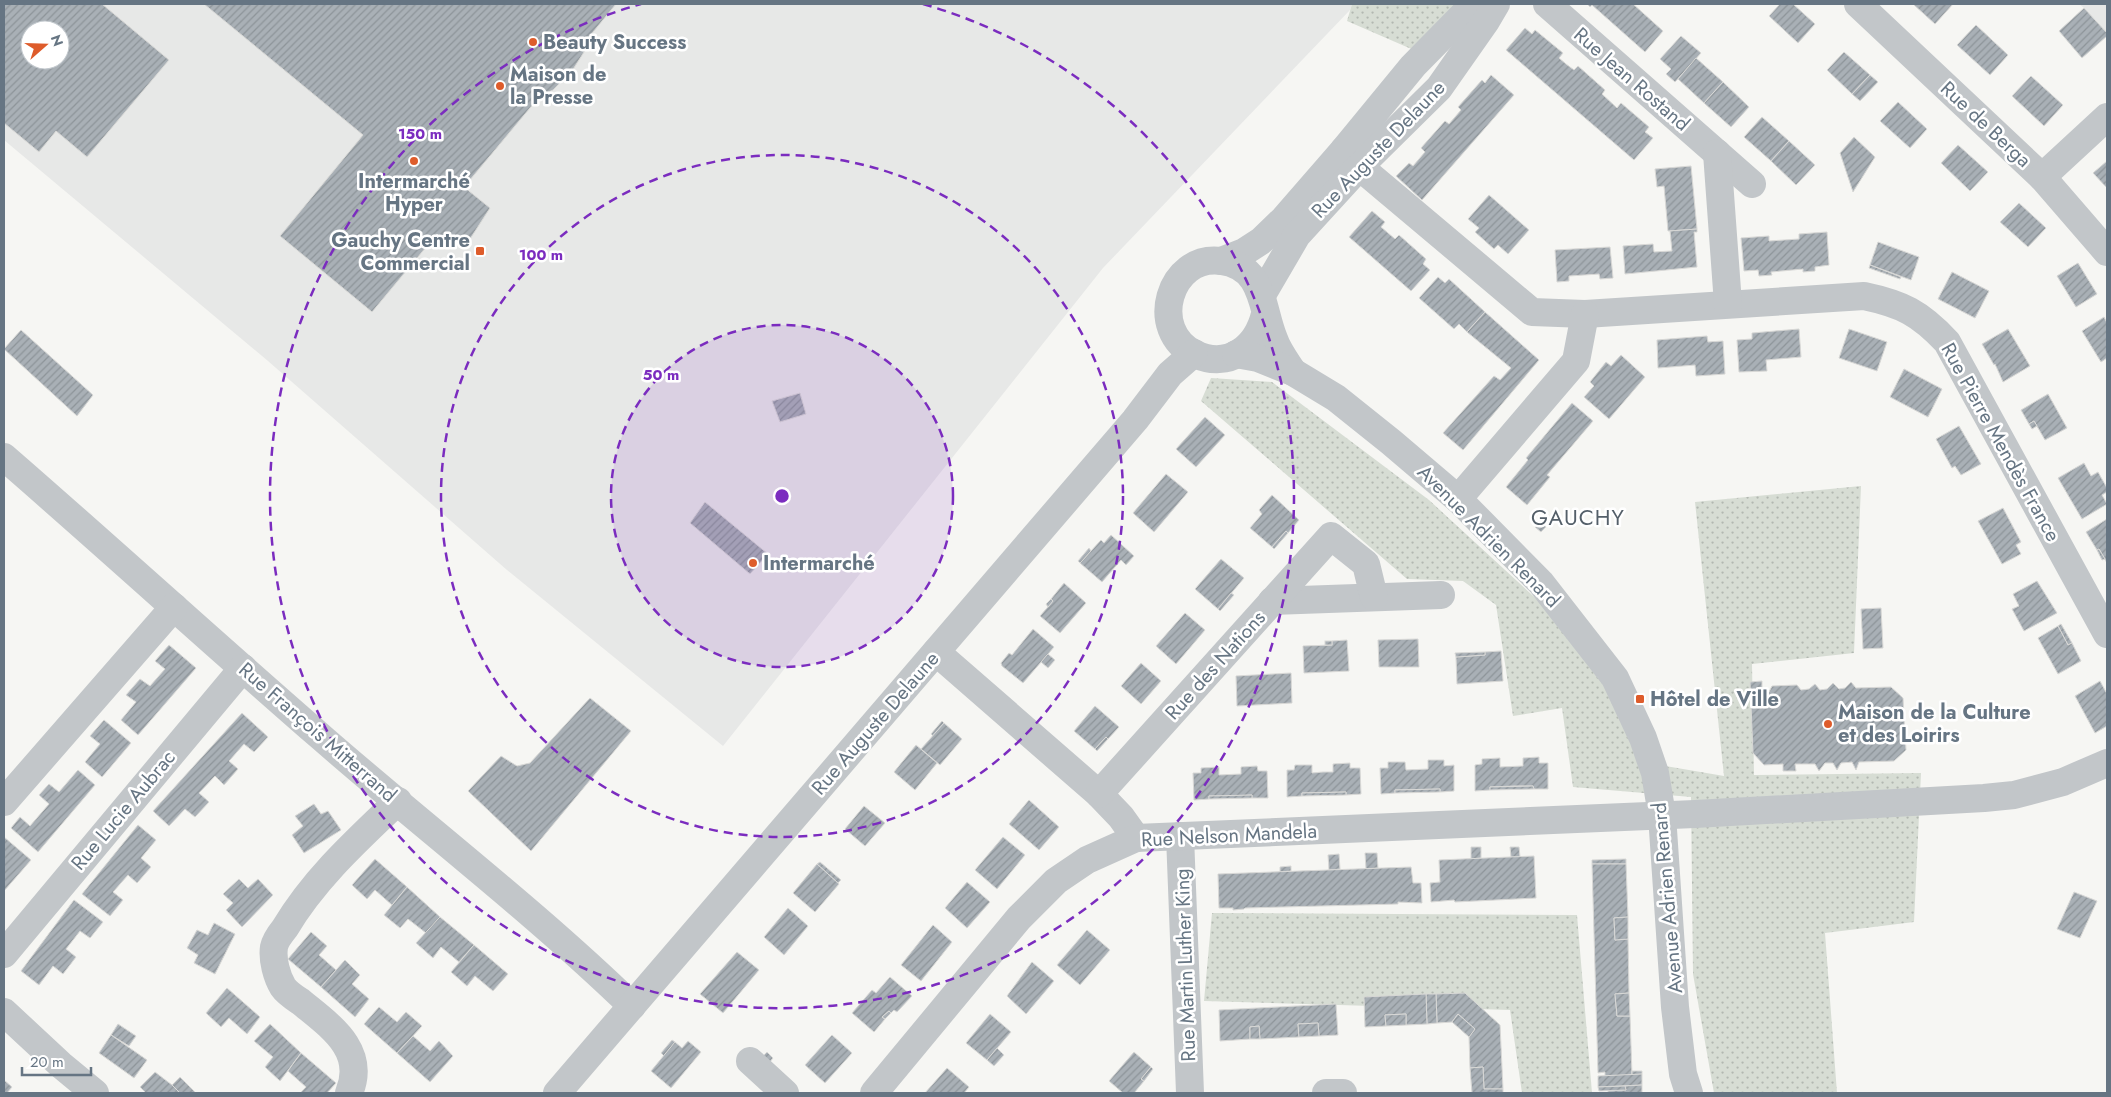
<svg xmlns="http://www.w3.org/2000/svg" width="2111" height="1097" viewBox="0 0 2111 1097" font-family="Jost,sans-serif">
  <defs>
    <pattern id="park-dots" width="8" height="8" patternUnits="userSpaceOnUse" patternTransform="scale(1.25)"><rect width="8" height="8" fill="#d7ddd4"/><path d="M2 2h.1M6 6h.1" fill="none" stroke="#b2b8b1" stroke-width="1.8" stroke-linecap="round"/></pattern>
    <pattern id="building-hatch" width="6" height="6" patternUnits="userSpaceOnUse" patternTransform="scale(1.25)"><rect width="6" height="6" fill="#a9b0b6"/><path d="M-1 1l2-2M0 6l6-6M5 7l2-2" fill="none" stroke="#8d9499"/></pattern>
  </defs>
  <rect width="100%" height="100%" fill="#f6f6f3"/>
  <g fill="#e7e8e7" fill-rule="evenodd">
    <path d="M4,4h1348l-2,6 -247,258 -380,478 -216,-176 -239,-209 -264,-221zM30,30h30v30h-30z"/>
    <polygon points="2079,4 2107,4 2107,33 2084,8"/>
  </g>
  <g fill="url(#park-dots)">
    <polygon points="1352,4 1466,4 1416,51 1347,21"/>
    <polygon points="1211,378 1272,382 1429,500 1543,605 1600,674 1642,762 1724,776 1695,502 1861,486 1854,653 1752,664 1754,775 1921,773 1914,922 1825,933 1837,1093 1714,1093 1693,974 1691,797 1573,787 1562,708 1513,716 1496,605 1463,581 1407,579 1201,401"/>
    <polygon points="1212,913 1577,915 1592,1093 1522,1093 1510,1010 1204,1001"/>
  </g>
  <g fill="url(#building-hatch)" stroke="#d8d8d6" fill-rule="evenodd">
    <path d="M4,4h98l67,56 -82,97 -31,-26 -17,21 -35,-29zM30,30h30v30h-30z"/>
    <polygon points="204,4 616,4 589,37 584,52 572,71 553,90 540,96 464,187 490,208 470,239 449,246 437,234 372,312 280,236 363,135"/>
    <polygon points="1587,4 1633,4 1663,31 1645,52 1592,5 1590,7"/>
    <polygon points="1780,4 1793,4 1815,24 1798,43 1769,16"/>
    <polygon points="1913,4 1953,4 1935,24"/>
    <polygon points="2084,8 2107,33 2107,36 2082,58 2059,31"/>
    <polygon points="1976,25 2008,55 1990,75 1957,45"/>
    <polygon points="1525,28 1532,34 1535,30 1563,53 1559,58 1566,64 1574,70 1578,66 1605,90 1602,94 1617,108 1621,103 1649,127 1645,132 1653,138 1634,160 1506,50"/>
    <polygon points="1681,36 1701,53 1675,82 1666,74 1671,69 1660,59"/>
    <polygon points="1844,52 1870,75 1852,94 1827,70"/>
    <polygon points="1696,58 1723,82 1704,103 1678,79"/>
    <polygon points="1491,75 1514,95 1422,200 1396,176 1409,163 1413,166 1425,152 1421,148 1445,121 1449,124 1461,110 1458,107 1482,80 1485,83"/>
    <polygon points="1870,75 1878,82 1860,101 1852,94"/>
    <polygon points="2031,76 2063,105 2044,126 2012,96"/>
    <polygon points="1723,82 1749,107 1731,127 1704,103"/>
    <polygon points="1898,102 1927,129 1910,148 1880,121"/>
    <polygon points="1762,117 1789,141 1771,161 1744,137"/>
    <polygon points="1854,137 1875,157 1853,192 1840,153"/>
    <polygon points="1789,141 1815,165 1796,185 1771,161"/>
    <polygon points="1958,145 1988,172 1970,191 1941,163"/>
    <polygon points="2107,161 2107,188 2093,173"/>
    <polygon points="1691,166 1697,229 1668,231 1664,186 1657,187 1655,169"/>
    <polygon points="1489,195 1529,230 1508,254 1498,245 1494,249 1475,232 1479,228 1468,219"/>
    <polygon points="2019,203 2046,228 2028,247 2000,222"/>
    <polygon points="1372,211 1385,222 1381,227 1395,239 1399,235 1426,259 1423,264 1430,270 1411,291 1349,237"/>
    <polygon points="1697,229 1697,232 1694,232 1697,267 1625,274 1623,246 1653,244 1654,252 1672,251 1670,231"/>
    <polygon points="1827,232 1829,265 1815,267 1815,271 1803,272 1803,269 1771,272 1772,275 1759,276 1758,270 1744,271 1741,238 1769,236 1769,241 1799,239 1799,234"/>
    <polygon points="1878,242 1919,257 1911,280 1870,265"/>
    <polygon points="1610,247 1613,278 1600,279 1599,274 1569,276 1569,281 1557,282 1555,250"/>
    <polygon points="2078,263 2097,294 2076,307 2057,276"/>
    <polygon points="1870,265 1901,277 1900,279 1869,268"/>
    <polygon points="1952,272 1989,291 1975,318 1938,299"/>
    <polygon points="1438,277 1445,283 1449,279 1485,312 1467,332 1459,324 1454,329 1419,298"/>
    <polygon points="1485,312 1539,360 1463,450 1443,433 1494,376 1500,380 1511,368 1467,332"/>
    <polygon points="2104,317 2107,323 2107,358 2101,362 2082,331"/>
    <polygon points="1799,329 1801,357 1766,360 1767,371 1739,372 1737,340 1752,339 1752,333"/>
    <polygon points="1849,329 1887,342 1877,371 1839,358"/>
    <polygon points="2008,329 2030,366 2003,382 1995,364 1994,365 1982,344"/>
    <polygon points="21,330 93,395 77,416 4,349"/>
    <polygon points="1707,336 1708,342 1723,341 1725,374 1696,376 1695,365 1658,368 1657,340"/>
    <polygon points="1621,355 1645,377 1609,419 1584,397 1594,386 1590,382 1606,362 1611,366"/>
    <polygon points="1904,369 1942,389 1928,417 1890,397"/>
    <polygon points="800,393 806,414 780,422 772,401"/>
    <polygon points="2048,394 2067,428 2045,440 2034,421 2029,424 2021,410"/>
    <polygon points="1572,403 1593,421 1547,475 1550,477 1527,505 1506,487 1528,460 1526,458"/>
    <polygon points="1205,417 1225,435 1196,467 1176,449"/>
    <polygon points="2034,421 2037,426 2032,429 2029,424"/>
    <polygon points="1959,426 1981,464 1961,475 1955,466 1952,468 1936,439"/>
    <polygon points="2084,463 2091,476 2098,472 2107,488 2107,492 2102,495 2107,504 2082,519 2058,478"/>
    <polygon points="1166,474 1188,492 1154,532 1133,513"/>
    <polygon points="1272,495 1299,520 1288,533 1286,531 1272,547 1250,528 1262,514 1259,510"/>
    <polygon points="705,502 768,554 750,574 690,523"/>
    <polygon points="2003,508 2021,542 2016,545 2021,554 2002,564 1978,521"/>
    <polygon points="2107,519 2107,563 2099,549 2097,550 2086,532"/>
    <polygon points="1540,521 1546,527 1541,532 1535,527"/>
    <polygon points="1286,531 1288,533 1274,549 1272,547"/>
    <polygon points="1111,535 1134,556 1126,565 1121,560 1102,582 1080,563 1101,540 1104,543"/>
    <polygon points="1089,548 1091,551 1080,563 1078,561"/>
    <polygon points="2099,549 2105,559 2102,560 2097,550"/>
    <polygon points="1221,559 1244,578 1218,609 1195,589"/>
    <polygon points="2037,581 2057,613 2024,631 2012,609 2019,606 2013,594"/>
    <polygon points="1064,583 1086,603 1060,633 1040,616 1053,601 1051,599"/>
    <polygon points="1231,593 1234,595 1220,611 1218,609"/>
    <polygon points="1051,599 1053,601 1048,607 1046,604"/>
    <polygon points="1881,608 1883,648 1863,649 1861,609"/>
    <polygon points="1185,613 1205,630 1176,664 1156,646"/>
    <polygon points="2061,624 2072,643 2068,645 2058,626"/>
    <polygon points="2058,626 2068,645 2072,643 2081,661 2058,674 2038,638"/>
    <polygon points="1033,629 1054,647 1023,683 1002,666 1001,663 1009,653 1012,655"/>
    <polygon points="1418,639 1419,667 1379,667 1378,640"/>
    <polygon points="1347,640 1349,671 1304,673 1303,646 1332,645 1332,641"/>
    <rect x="1325" y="641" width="7" height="4"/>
    <polygon points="169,645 196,668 138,735 121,720 136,702 126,695 140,679 150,686 165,669 155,661"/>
    <polygon points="1501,651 1503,681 1457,684 1456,657 1485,655 1485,652"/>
    <polygon points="1485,652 1485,655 1456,657 1455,653"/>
    <polygon points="1048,654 1055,660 1048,668 1041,662"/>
    <polygon points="1141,663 1161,681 1141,704 1121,686"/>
    <polygon points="1291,673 1292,703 1237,706 1236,676"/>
    <polygon points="1762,681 1762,692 1769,692 1772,686 1797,685 1801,690 1809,689 1815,684 1820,690 1827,689 1833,683 1839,689 1845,688 1851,682 1856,688 1891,687 1903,698 1906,750 1894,761 1859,762 1856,770 1852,762 1841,763 1837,770 1833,763 1825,763 1819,771 1815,764 1795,764 1796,771 1783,771 1783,764 1764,765 1753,753 1750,682"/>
    <polygon points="2100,681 2107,694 2107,726 2095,733 2075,696"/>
    <polygon points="590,698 631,731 531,851 468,791 501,756 517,766 530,763"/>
    <polygon points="1095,706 1119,727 1108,739 1106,737 1095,749 1074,731"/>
    <polygon points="242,713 268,737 254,752 244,744 229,761 238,769 224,785 215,776 199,793 209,802 195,817 185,809 169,826 153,811"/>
    <polygon points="104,720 131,743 102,777 85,762 100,744 90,736"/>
    <polygon points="942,721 944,723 933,736 931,734"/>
    <polygon points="944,723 962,739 940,765 921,749"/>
    <polygon points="1106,737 1108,739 1097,751 1095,749"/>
    <polygon points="916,745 937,763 915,790 894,772"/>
    <polygon points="1539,757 1539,763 1548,763 1548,789 1534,789 1533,786 1514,786 1490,787 1490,790 1475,791 1475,765 1482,764 1482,759 1500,758 1500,767 1523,766 1523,758"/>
    <polygon points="1428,760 1444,760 1444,766 1454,765 1454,791 1440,792 1440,789 1395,790 1395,793 1381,794 1380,768 1388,768 1388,762 1405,762 1406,770 1428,769"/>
    <polygon points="1350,763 1350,768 1360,768 1361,794 1346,795 1346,792 1302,793 1302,796 1287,797 1287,770 1294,770 1295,765 1312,765 1312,773 1323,772 1333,772 1333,764"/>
    <polygon points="1257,766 1258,771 1267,771 1268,798 1252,798 1252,795 1231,796 1209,796 1209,799 1194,800 1193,773 1201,773 1201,768 1219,767 1219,775 1241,774 1241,767"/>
    <polygon points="78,770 95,785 38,852 11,828 20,817 30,826 49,804 39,795 49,784 59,792"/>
    <polygon points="1533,786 1534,789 1490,790 1490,787"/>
    <polygon points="1440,789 1440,792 1395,793 1395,790"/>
    <polygon points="1346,792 1346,795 1302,796 1302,793"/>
    <polygon points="1252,795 1252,798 1209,799 1209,796"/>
    <polygon points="1029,800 1059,827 1039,850 1009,824"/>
    <polygon points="314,804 321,814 328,811 341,830 304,853 292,835 303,826 295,816"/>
    <polygon points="864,806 885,823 865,846 845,829"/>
    <polygon points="138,825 156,840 141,858 151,867 137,883 128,875 113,892 123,900 110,916 82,894"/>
    <polygon points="4,837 31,860 4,891"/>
    <polygon points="1003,837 1025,855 997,889 975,870"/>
    <polygon points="1471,847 1481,847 1481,858 1471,859"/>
    <polygon points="1510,847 1519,847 1520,857 1511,857"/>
    <polygon points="1365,853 1377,853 1378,868 1366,869"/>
    <polygon points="1339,854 1340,869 1329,870 1328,855"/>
    <polygon points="1534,856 1536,898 1455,902 1454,900 1431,902 1430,883 1440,882 1439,860"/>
    <polygon points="375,859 407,887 392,905 375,890 367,899 352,885"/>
    <polygon points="1626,859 1626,864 1592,864 1592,860"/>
    <polygon points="820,862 841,880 838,883 817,864"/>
    <polygon points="817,864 839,884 815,912 793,893"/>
    <polygon points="1592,864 1626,864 1628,917 1614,918 1615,940 1628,939 1629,993 1615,994 1617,1016 1630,1016 1632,1075 1605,1076 1605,1072 1598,1073"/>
    <polygon points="1291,866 1291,871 1280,872 1280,867"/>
    <polygon points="1411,867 1413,883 1421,883 1422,903 1398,902 1398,904 1245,908 1244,909 1233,910 1233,908 1219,908 1218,874"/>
    <polygon points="239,879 248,888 258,879 273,895 242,927 226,910 233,903 223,894"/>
    <polygon points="967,882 990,902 967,928 945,908"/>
    <polygon points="407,887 440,917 426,933 408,919 400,928 384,915"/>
    <polygon points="2074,892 2097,901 2080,938 2057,929"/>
    <polygon points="74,900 103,922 90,938 80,931 66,949 76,957 63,974 53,966 39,985 21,971"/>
    <polygon points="788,908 808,926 784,955 764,937"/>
    <polygon points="440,917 474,945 459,962 441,947 433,958 416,943"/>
    <polygon points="1628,917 1628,939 1615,940 1614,918"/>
    <polygon points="214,923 235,934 215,974 194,963 198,955 187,948 197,930 208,935"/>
    <polygon points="933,925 952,942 921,981 901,965"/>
    <polygon points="1087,930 1110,950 1080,985 1057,965"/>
    <polygon points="311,932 327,946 319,955 336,970 321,987 288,959"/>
    <polygon points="474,945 508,974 493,991 475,976 467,986 451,972"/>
    <polygon points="737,952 759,970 723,1013 700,994"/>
    <polygon points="345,960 360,975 352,984 369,999 355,1017 321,987"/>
    <polygon points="1032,962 1054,981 1026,1014 1007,996"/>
    <polygon points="890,977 912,996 897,1012 894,1010 891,1013 889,1011 882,1017 885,1019 874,1032 852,1013 872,990 876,993"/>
    <polygon points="227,988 260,1017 247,1034 229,1018 221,1027 206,1013"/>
    <polygon points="1465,993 1500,1025 1503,1089 1484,1089 1483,1067 1470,1068 1469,1037 1475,1029 1458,1014 1452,1022 1437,1023 1436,994"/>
    <polygon points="1629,993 1630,1016 1617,1016 1615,994"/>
    <polygon points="1426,994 1436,994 1437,1023 1427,1024"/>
    <polygon points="1426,994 1427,1024 1406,1025 1406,1014 1385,1015 1386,1026 1365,1027 1364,997"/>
    <polygon points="1336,1004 1338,1035 1319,1036 1318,1023 1298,1024 1299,1037 1260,1039 1259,1026 1250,1027 1250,1039 1220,1041 1219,1010"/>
    <polygon points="379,1007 397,1022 406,1012 422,1026 397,1053 364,1024"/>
    <polygon points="889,1011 891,1013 885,1019 882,1017"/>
    <polygon points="990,1014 1011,1032 987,1060 966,1043"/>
    <polygon points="1406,1014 1406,1025 1386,1026 1385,1015"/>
    <polygon points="1458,1014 1475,1029 1469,1037 1452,1022"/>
    <polygon points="1318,1023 1319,1036 1299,1037 1298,1024"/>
    <polygon points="118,1024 136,1036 129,1046 111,1035"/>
    <polygon points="270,1024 301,1053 280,1081 265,1067 273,1057 254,1041"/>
    <polygon points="1259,1026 1260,1039 1250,1039 1250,1027"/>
    <polygon points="111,1035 147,1060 134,1078 99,1053"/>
    <polygon points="832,1035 852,1053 825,1083 805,1065"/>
    <polygon points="413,1036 430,1051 439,1041 453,1056 430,1082 397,1053"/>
    <polygon points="672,1040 675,1042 664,1056 661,1053"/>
    <polygon points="688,1041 701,1052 671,1088 651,1071 675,1042 682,1048"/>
    <polygon points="997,1048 1004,1055 994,1066 987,1060"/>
    <polygon points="767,1052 773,1058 769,1063 762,1057"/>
    <polygon points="1134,1052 1151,1067 1141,1079 1144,1081 1134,1093 1123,1093 1109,1081"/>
    <polygon points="301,1053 336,1083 327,1093 300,1093 306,1087 288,1071"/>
    <polygon points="1151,1067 1153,1069 1144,1081 1141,1079"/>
    <polygon points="1483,1067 1484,1089 1503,1089 1503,1093 1472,1093 1470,1068"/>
    <polygon points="947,1068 969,1087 964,1093 925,1093"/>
    <polygon points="1632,1071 1642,1071 1642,1074 1632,1075"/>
    <polygon points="155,1072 172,1085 180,1093 146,1093 140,1087"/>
    <polygon points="1642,1074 1642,1085 1598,1087 1598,1076"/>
    <polygon points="180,1077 195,1092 194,1093 180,1093 172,1085"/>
    <polygon points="4,1080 12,1087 7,1093 4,1093"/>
    <polygon points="1642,1085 1642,1093 1608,1093 1608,1091 1626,1090 1625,1086"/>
    <polygon points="1625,1086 1626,1090 1599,1091 1598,1087"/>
  </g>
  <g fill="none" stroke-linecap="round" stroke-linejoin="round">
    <g stroke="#c2c6c9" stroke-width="28">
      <polyline points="1547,4 1752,184"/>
      <polyline points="1858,4 2042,177 2107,252"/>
      <path d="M1344,150l24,24 164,138 53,2 279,-18c38,8 56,17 83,46l160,292"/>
      <polyline points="1717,153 1728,304"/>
      <polyline points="2042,177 2107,117"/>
      <polyline points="1221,261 1244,252 1261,241 1284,219 1344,150 1413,66 1474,4"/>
      <polyline points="1262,295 1297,235 1361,165 1439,88 1486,21 1496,4"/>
      <path d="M1265,314c-8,33 -36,56 -70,40 -48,-23 -26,-100 26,-93 44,6 40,47 53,78 4,12 12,22 19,33"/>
      <polyline points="1236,354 1258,358 1293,372 1336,398 1391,442 1458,499 1541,583 1615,678 1643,738 1655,773 1662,815 1675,1007 1683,1074 1689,1093"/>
      <path d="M4,457c106,92 211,188 317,280 103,90 213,174 311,269"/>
      <polyline points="1458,499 1576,361 1585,314"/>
      <polyline points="1272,601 1441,595"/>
      <polyline points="936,652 1099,794 1121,817 1136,838"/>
      <polyline points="1099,794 1331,536 1366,564 1374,597"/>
      <polyline points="4,802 174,607"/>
      <polyline points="1180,836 1190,1093"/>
      <polyline points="4,954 243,668"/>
      <polyline points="4,1012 61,1065 95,1093"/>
      <polyline points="750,1061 785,1093"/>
      <path d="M349,1093c18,-43 -19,-67 -48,-91 -6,-4 -14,-9 -18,-15 -6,-10 -11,-27 -9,-40 1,-6 7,-14 11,-19 29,-49 72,-88 113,-127"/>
      <polyline points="557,1093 1135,420 1170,374 1194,353"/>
      <polyline points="874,1093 1019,918 1056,881 1087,860 1136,838 1695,814 1984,798 2014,795 2063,782 2107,763"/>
      <polyline points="1326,1093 1343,1093"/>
    </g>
  </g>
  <circle cx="782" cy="496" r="171" fill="#7b2cbf" fill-opacity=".12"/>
  <g fill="none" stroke="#7b2cbf" stroke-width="2.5" stroke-dasharray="9 6">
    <circle cx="782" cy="496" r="171"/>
    <circle cx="782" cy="496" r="341"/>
    <path d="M923 4A512 512 0 1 1 641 4"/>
  </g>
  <g fill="#de5c2b" stroke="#fff" stroke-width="2">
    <circle cx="533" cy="42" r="5"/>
    <circle cx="500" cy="86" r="5"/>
    <circle cx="414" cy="161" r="5"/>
    <rect x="475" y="246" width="10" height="10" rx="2.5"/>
    <circle cx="753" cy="563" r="5"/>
    <rect x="1635" y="694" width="10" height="10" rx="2.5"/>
    <circle cx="1828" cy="724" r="5"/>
  </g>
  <g text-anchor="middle" stroke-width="5" stroke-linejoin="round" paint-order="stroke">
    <g font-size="20" font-weight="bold" fill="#667583" stroke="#fff" text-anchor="start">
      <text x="543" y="49">Beauty Success</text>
      <text x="510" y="81">Maison de<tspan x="510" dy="23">la Presse</tspan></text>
      <text x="414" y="188" text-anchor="middle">Intermarché<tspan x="414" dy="23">Hyper</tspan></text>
      <text x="470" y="247" text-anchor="end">Gauchy Centre<tspan x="470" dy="23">Commercial</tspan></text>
      <text x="763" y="570">Intermarché</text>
      <text x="1650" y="706">Hôtel de Ville</text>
      <text x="1838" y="719">Maison de la Culture<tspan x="1838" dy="23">et des Loirirs</tspan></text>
    </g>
    <g font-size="20" fill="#667583" stroke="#fff">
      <text transform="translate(1632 79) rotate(41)" y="7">Rue Jean Rostand</text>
      <text transform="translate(1986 124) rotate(43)" y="7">Rue de Berga</text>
      <text transform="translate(1378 149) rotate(-46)" y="7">Rue Auguste Delaune</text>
      <text transform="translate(2001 442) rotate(61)" y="7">Rue Pierre Mendès France</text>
      <text transform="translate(1489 536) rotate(45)" y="7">Avenue Adrien Renard</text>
      <text transform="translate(1215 665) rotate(-48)" y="7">Rue des Nations</text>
      <text transform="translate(875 723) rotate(-49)" y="7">Rue Auguste Delaune</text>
      <text transform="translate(318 732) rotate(41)" y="7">Rue François Mitterrand</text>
      <text transform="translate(123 810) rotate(-50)" y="7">Rue Lucie Aubrac</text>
      <text transform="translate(1229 835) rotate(-3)" y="7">Rue Nelson Mandela</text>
      <text transform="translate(1667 898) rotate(-95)" y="7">Avenue Adrien Renard</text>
      <text transform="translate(1185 965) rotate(-92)" y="7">Rue Martin Luther King</text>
    </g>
    <g font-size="22" letter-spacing="1" fill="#545f69" stroke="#fff">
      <text x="1578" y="525">GAUCHY</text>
    </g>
  </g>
  <circle cx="782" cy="496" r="8" fill="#7b2cbf" stroke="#fff" stroke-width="2.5"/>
  <g font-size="15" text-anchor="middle" font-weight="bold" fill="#7b2cbf" stroke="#fff" stroke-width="5" stroke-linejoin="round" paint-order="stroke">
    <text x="420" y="139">150 m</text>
    <text x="541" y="260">100 m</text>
    <text x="661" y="380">50 m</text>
  </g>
  <rect width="2111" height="1097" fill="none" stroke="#667583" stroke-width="10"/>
  <g transform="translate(45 45) rotate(70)"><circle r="24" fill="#ffffff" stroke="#c2c8cd"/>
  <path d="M0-4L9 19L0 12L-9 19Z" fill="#de5c2b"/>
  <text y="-8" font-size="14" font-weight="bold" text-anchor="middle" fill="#667583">N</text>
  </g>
  <path d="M22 1067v8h69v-8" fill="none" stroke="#667583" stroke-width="2.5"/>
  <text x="30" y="1067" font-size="15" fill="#667583" stroke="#ffffff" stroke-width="4" paint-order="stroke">20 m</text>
</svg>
